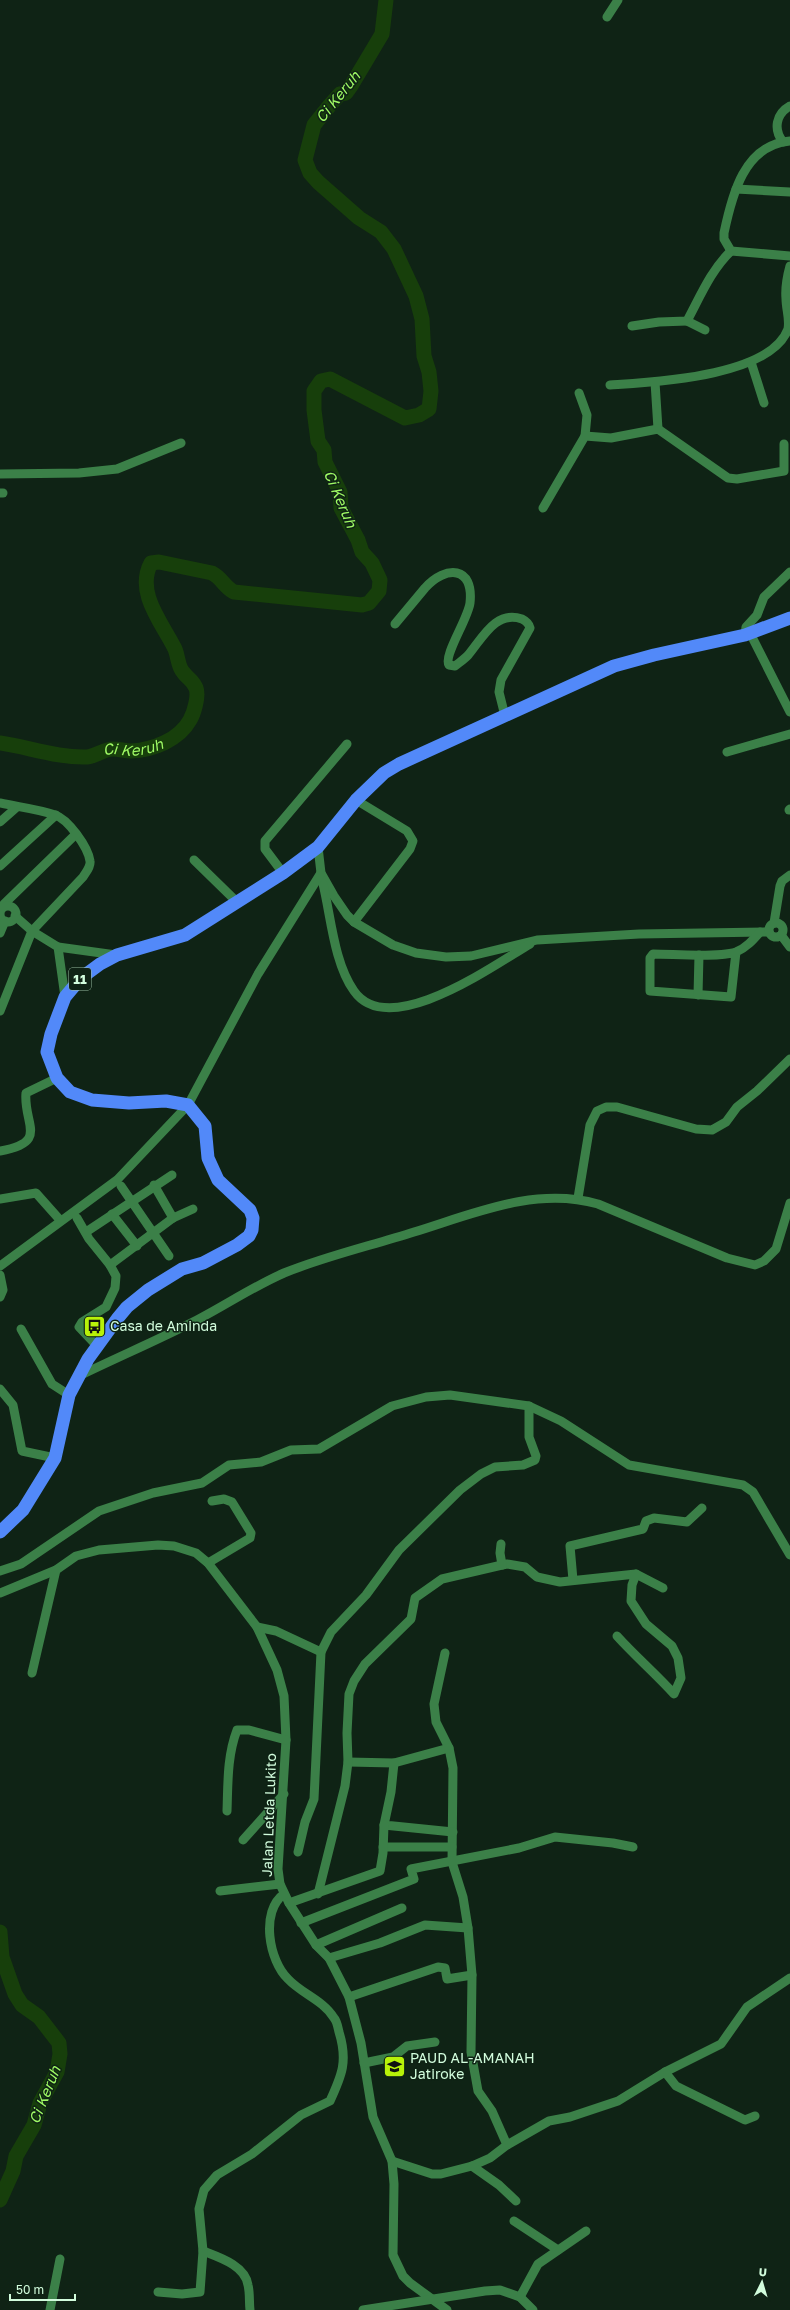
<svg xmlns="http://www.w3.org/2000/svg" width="790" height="2310" viewBox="0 0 790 2310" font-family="'Golos Text',sans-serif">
  <rect width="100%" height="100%" fill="#0f2315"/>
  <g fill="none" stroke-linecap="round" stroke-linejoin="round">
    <g stroke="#173f0b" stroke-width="15">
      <path id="s1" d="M0,743c28,4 58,15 87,14 9,-1 17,-8 26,-8 6,0 12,2 18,2 22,-1 48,-11 59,-31 4,-7 9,-24 6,-32 -3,-8 -9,-10 -13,-16 -5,-5 -5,-16 -8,-23 -12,-25 -40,-56 -24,-86l8,-1 53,11c10,5 12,14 22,19l128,13 7,-2 10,-12 1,-11 -8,-17 -10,-11 -4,-12 -17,-32 -1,-16 -15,-30 -1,-12 -6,-9 -4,-31v-19l7,-10 9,-2 75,39 14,-3 10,-6 2,-18 -2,-19 -5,-16 -2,-37 -6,-23 -22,-47 -13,-17 -22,-14 -41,-36 -8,-9 -5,-13 9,-35 16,-20 10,-11 6,-1 5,-7 31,-52 4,-34"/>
      <polyline points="0,1932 2,1957 15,1994 22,2005 39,2017 59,2043 60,2054 57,2072 40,2103 34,2125 16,2156 13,2171 0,2200"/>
    </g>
    <g stroke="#3b8048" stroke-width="9">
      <polyline points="607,17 618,0"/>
      <path d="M790,141c-46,4 -58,54 -66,92v6l7,12 59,5"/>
      <path d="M783,142c-10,-13 -7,-28 7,-36"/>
      <polyline points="736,189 790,192"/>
      <polyline points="687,321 705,330"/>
      <path d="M632,326l27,-4 28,-1c13,-24 24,-51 44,-70"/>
      <polyline points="751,362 764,403"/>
      <polyline points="655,382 658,429"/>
      <path d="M610,385c43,-3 160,-8 178,-56 2,-10 -2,-20 -2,-30 -1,-11 1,-22 4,-33"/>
      <polyline points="579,393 587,415 585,436"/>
      <polyline points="0,474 79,473 117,469 181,443"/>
      <polyline points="0,493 3,493"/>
      <polyline points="543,508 585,436 611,438 658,429 728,478 737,479 784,471 784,444"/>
      <path d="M395,624c10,-12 20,-24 30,-36 21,-23 49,-22 45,15 -2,16 -27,53 -21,62l6,1c5,-4 11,-8 14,-12 14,-17 27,-44 53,-35 4,2 7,4 8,9l-29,52 -2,12 6,24"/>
      <polyline points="750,633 790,712"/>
      <polyline points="745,635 746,627 757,615 764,597 790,572"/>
      <polyline points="727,752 790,734"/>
      <path d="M0,803c18,4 38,6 55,12 13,4 33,32 35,46 1,6 -4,11 -7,16l-51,54 -32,80"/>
      <polyline points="789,810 790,809"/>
      <polyline points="0,822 17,807"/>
      <polyline points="318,847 321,873 334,896 347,915 354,922 393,945 416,953 446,957 471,956 537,940 639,934 769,932"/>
      <polyline points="194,860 238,903"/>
      <polyline points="0,866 56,815"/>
      <polyline points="283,873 265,849 265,841 347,744"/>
      <path d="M323,884c8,33 11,79 31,107 35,50 140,-26 176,-47"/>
      <polyline points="4,904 76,834"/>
      <circle cx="8" cy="914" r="8"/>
      <polyline points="15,916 32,931 58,947 65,997"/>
      <polyline points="354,922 410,849 413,841 407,831 356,800"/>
      <polyline points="774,923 780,886 782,881 790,875"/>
      <circle cx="776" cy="930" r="7"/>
      <polyline points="0,933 5,921"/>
      <polyline points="781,935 790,947"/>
      <polyline points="58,947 116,955"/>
      <path d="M736,952l-5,45 -81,-6v-33l3,-4c21,0 64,4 83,-2 10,-4 17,-12 24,-20"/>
      <polyline points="698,995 699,955"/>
      <path d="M0,1151c50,-9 23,-27 26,-58l31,-15"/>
      <polyline points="154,1185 173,1218"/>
      <polyline points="121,1186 169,1256"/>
      <polyline points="578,1198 590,1125 597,1111 606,1107 617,1107 696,1129 712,1130 726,1122 737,1107 757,1091 790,1059"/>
      <polyline points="0,1199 36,1193 60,1220"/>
      <polyline points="112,1214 137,1246"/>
      <polyline points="77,1218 89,1239 110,1265 116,1276 115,1288 106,1307 82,1322 79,1327 97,1346"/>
      <polyline points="86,1232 172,1175"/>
      <polyline points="110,1265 173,1218 193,1209"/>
      <polyline points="0,1266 117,1180 188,1105 258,974 321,873"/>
      <polyline points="0,1275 3,1290 0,1297"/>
      <polyline points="21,1329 52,1384 69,1395"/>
      <path d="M79,1376c39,-19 79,-36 118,-56 29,-15 57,-34 87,-47 42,-17 86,-27 130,-41 59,-18 121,-46 184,-28l129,54 28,7 9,-4 12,-12 14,-46"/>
      <polyline points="0,1389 13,1405 22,1451 55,1458"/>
      <polyline points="529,1406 561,1421 629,1465 743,1485 753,1492 790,1555"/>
      <polyline points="208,1563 250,1538 251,1533 232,1502 224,1499 212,1501"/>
      <polyline points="502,1565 507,1564 525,1567 537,1577 560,1582 636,1574 663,1588"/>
      <polyline points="0,1571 21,1564 99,1511 153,1493 202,1483 229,1465 261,1462 291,1450 319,1449 392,1406 426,1397 450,1395 529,1406 529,1437 536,1456 535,1460 523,1465 495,1467 481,1474 460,1490 399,1550 366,1595 331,1632 321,1652 314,1799 305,1822 298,1852"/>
      <polyline points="573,1580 570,1546 643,1529 646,1521 654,1518 687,1522 702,1508"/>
      <polyline points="0,1593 56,1570 76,1556 99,1550 158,1545 174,1546 196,1553 208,1563 257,1627 277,1670 284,1696 286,1740 278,1869 280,1884 289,1903 316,1945 329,1958 349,1997 361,2043 373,2117 392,2161 394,2184 393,2255 403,2276 410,2283 447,2310"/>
      <polyline points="257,1627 276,1631 321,1652"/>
      <path d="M617,1636c18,20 39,38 57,58l7,-16 -3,-20 -6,-12 -26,-22 -15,-23 1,-16 4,-11"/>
      <polyline points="445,1653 434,1704 436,1722 449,1748 453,1768 452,1862 463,1897 468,1928 472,1975 471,2052 478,2091 492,2111 507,2145"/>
      <polyline points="32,1673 56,1570"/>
      <polyline points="348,1762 394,1763 449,1748"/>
      <polyline points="394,1763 391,1792 384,1825 453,1832"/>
      <path d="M227,1811c1,-27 0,-55 10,-81h12l37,10"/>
      <polyline points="243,1840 284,1794"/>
      <polyline points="383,1847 452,1847"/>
      <polyline points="220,1891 280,1884"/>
      <polyline points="318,1894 345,1786 348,1762 347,1733 349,1694 354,1681 365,1664 411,1619 415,1598 442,1579 502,1565 500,1553 501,1544"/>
      <polyline points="289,1903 380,1871 383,1853 384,1825"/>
      <polyline points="301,1923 414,1879 411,1869 519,1848 555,1837 613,1843 633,1847"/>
      <polyline points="316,1945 402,1908"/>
      <polyline points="329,1958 380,1943 425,1925 468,1928"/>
      <polyline points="349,1997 438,1967 445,1968 447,1979 472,1975"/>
      <polyline points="364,2063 393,2057 407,2046 435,2042"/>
      <polyline points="665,2072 721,2044 747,2007 790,1978"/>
      <polyline points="392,2161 432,2174 441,2174 472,2166 490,2158 507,2145 549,2121 570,2117 618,2101 665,2072 676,2086 745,2120 755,2116"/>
      <polyline points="472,2166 499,2185 516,2201"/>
      <polyline points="514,2221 558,2250"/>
      <path d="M203,2251c15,6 42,14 45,34 2,8 1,17 2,25"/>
      <path d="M158,2292l24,2 18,-2 3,-41 -4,-42 5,-19 13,-15 35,-21 49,-39 29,-14c12,-26 18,-40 9,-69 -1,-4 -2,-11 -5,-14 -11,-18 -32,-24 -46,-39 -19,-18 -28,-68 -4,-85"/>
      <polyline points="520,2297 533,2310"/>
      <polyline points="50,2310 60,2259"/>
      <polyline points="363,2310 485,2291 500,2290 520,2297 538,2264 586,2231"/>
    </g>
    <polyline stroke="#5289f9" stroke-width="13" points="0,1532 23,1510 55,1458 69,1395 88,1359 117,1319 127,1307 148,1290 182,1269 203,1263 237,1245 249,1236 252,1230 253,1218 250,1210 218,1180 208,1158 205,1126 188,1105 166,1101 129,1103 92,1100 70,1092 57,1078 47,1052 51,1034 65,997 81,978 100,964 117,955 185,935 283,873 318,847 356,800 384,773 399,764 614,666 654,655 745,635 790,618"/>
  </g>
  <defs>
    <symbol id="bus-square" viewBox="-11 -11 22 22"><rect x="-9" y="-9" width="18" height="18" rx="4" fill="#b8f209" stroke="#0f2315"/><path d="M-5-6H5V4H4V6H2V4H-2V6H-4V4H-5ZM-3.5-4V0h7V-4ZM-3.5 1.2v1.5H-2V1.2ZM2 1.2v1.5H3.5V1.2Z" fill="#111"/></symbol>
    <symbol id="school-square" viewBox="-11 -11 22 22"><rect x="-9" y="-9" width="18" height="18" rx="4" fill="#b8f209" stroke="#0f2315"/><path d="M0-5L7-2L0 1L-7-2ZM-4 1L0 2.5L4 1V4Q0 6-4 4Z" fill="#111"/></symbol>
  </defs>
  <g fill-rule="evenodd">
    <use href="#bus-square" x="82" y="1314" width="25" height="25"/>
    <use href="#school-square" x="382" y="2054" width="25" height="25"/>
  </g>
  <g text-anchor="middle" stroke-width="3" stroke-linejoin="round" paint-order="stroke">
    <rect fill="#0f2315" stroke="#98bca1" stroke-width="1" x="69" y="968" width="22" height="22" rx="3"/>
    <g font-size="13" font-weight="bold" fill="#d2fddd">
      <text x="80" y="984">11</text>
    </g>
    <g font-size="14" fill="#d2fddd" stroke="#0f2315" text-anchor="start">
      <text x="110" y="1331">Casa de Aminda</text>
      <text x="410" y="2063">PAUD AL-AMANAH<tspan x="410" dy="16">Jatiroke</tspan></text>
    </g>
    <g font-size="14" fill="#d2fddd" stroke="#0f2315">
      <text transform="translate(269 1815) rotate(-88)" y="5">Jalan Letda Lukito</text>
    </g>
    <g font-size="15" font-style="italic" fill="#9ef964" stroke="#0f2315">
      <text transform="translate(338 97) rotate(-51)" y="5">Ci Keruh</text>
      <text transform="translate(340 499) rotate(67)" y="5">Ci Keruh</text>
      <text dy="5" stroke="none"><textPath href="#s1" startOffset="136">Ci Keruh</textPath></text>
      <text transform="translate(45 2095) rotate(-68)" y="5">Ci Keruh</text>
    </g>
  </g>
  <g transform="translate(762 2282) rotate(5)" stroke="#0f2315" stroke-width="3" paint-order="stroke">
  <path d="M0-3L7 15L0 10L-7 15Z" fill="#d2fddd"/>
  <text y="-6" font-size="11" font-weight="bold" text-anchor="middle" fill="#d2fddd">U</text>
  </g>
  <path d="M10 2294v6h65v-6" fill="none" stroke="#d2fddd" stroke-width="2"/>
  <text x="16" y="2294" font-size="12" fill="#d2fddd" stroke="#0f2315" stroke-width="3" paint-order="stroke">50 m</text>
</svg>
